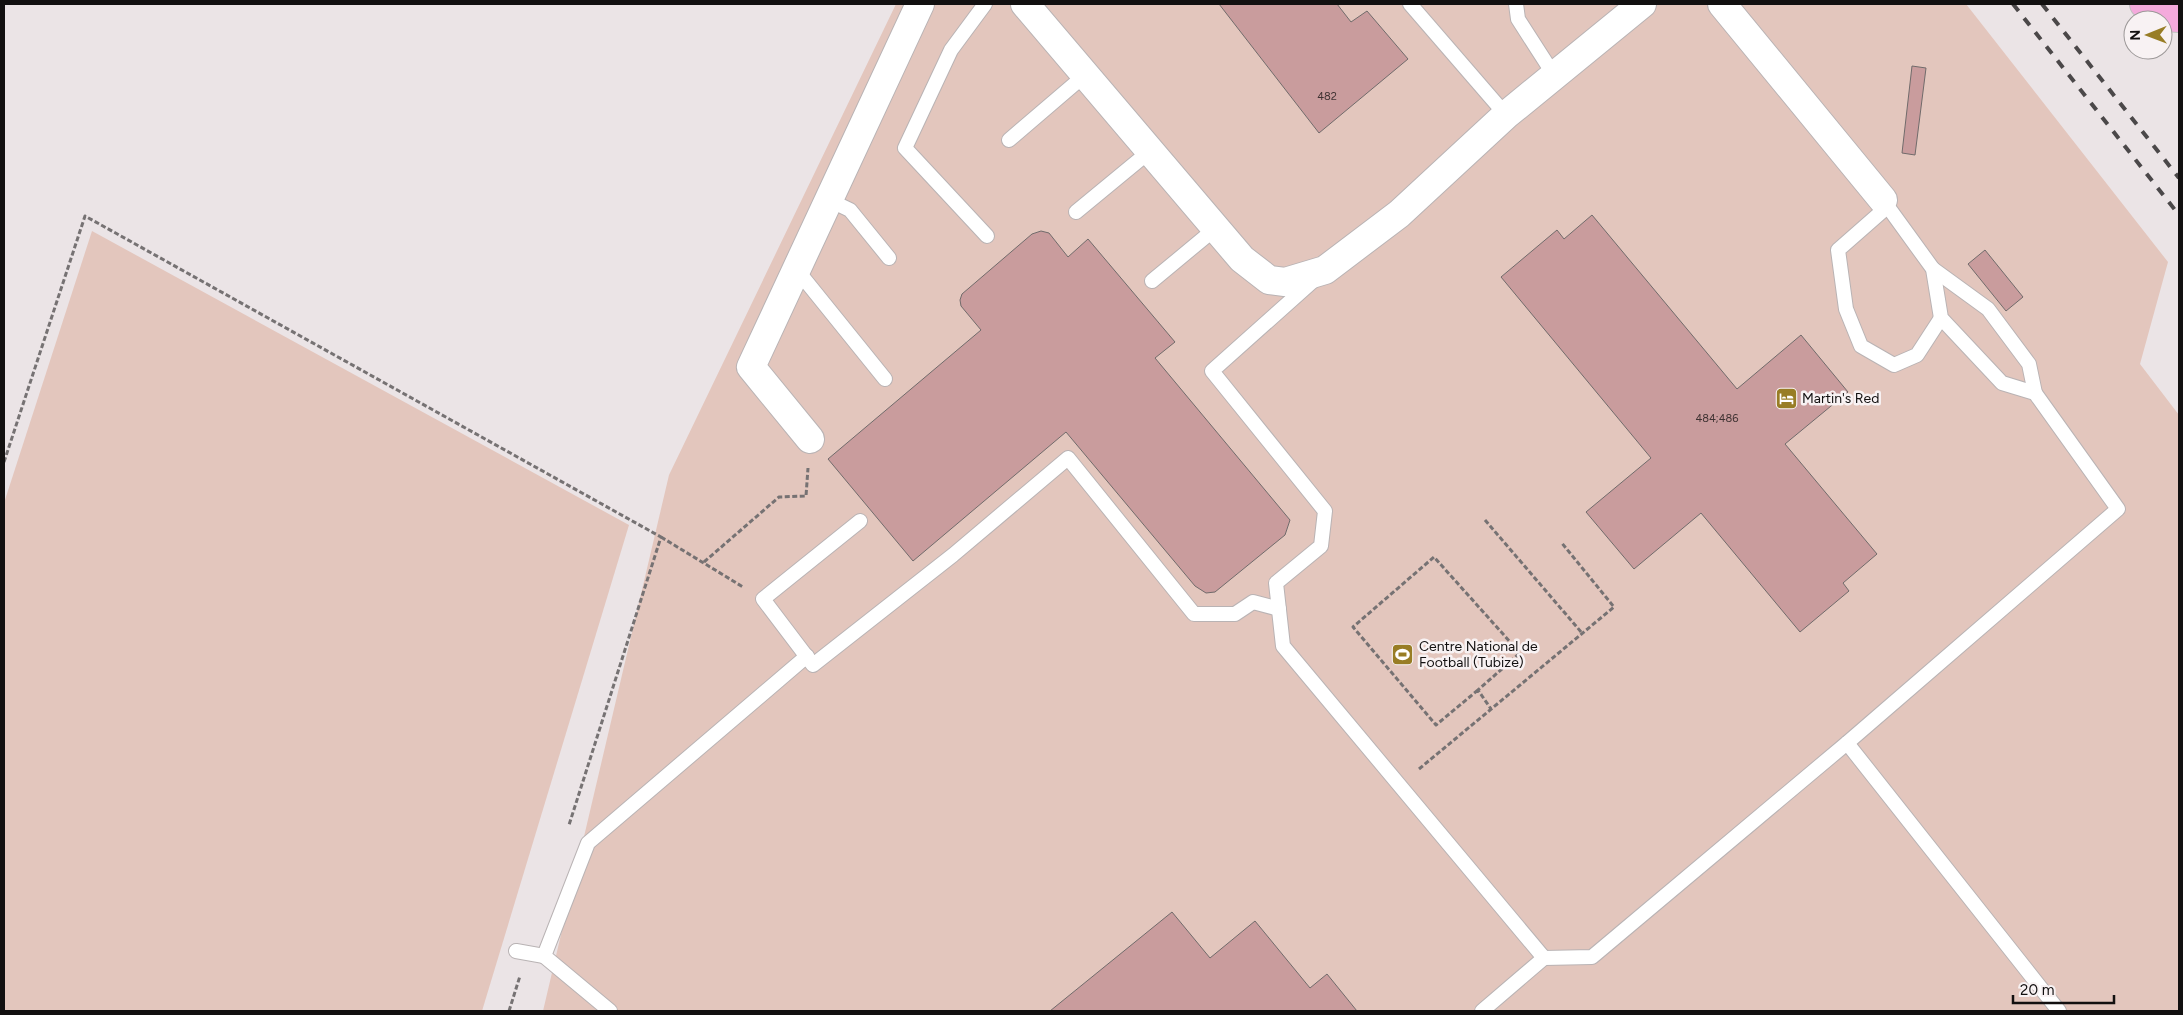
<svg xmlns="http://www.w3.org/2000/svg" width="2183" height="1015" viewBox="0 0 2183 1015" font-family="Figtree,sans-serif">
  <rect width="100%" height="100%" fill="#ebe4e6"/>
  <g fill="#e3c6bd">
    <polygon points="896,4 1966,4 2168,262 2140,364 2179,415 2179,1011 543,1011 669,475"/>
    <polygon points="92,231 629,525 482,1011 4,1011 4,503"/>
  </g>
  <g fill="#c99c9d" stroke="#716b6b">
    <polygon points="1219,4 1337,4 1351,22 1367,11 1408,59 1319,133"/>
    <polygon points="1912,66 1926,68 1915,155 1902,153"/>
    <polygon points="1592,215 1737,389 1801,335 1848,392 1785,444 1877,554 1843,583 1849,591 1800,632 1701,513 1634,569 1586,512 1651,458 1501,277 1557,230 1564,239"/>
    <polygon points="1041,231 1049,233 1068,257 1088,239 1175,342 1155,358 1290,520 1285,535 1215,592 1206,593 1195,586 1066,432 913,561 828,459 981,330 961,306 960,300 962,294 1032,234"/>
    <polygon points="1985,250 2023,297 2006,311 1968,264"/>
    <polygon points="1172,912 1210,958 1255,921 1310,988 1327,974 1357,1011 1050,1011"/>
  </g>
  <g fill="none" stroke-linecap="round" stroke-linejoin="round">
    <defs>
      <g id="service">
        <polyline points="985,4 951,50 905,148 987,236"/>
        <polyline points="1410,4 1506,115"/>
        <polyline points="1516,4 1518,19 1554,75"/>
        <polyline points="1009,140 1085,75"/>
        <polyline points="829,200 850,210 889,258"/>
        <polyline points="1887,207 1838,250 1846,309 1861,346 1894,365 1917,355 1941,318"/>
        <polyline points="1076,212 1150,151"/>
        <polyline points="1933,269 1988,309 2029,364 2035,393"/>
        <polyline points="797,270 885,379"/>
        <polyline points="1314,280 1212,371 1325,511 1321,546 1276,583 1283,646 1544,958 1592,957 1847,743 2118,509 2035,393 2002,383 1941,318 1933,269 1883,200"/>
        <polyline points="1152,281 1216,228"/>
        <polyline points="860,521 763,599 813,665 953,555 1068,458 1194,614 1235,614 1253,602 1279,609"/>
        <polyline points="1847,743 2059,1011"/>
        <polyline points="516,951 544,956"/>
        <polyline points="610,1011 544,956 588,843 807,656"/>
        <polyline points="1482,1011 1544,958"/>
      </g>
      <g id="minor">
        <polyline points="1025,4 1242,259 1269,280 1285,282 1325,270 1399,214 1506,115 1642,4"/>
        <polyline points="1722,4 1883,200"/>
        <polyline points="810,439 751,367 920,4"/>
      </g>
      <polyline id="primary" points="2144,4 2165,17 2179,18"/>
    </defs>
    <use href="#service" stroke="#b9b3b4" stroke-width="16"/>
    <use href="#minor" stroke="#b9b3b4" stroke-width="30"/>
    <use href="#primary" stroke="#c1c1c1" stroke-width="30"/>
    <g stroke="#767273" stroke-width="3" stroke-dasharray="5 2.5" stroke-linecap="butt">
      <polyline points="4,462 85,216 661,537 569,825"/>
      <polyline points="1485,520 1582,633"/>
      <polyline points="661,537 743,587"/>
      <polyline points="704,562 779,497 806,496 808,468"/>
      <polyline points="1478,690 1436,725 1353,627 1434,557 1520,653 1478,690 1491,709"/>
      <polyline points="1419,769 1614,607 1561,542"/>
      <polyline points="509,1011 520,976"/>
    </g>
    <use href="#service" stroke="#fff" stroke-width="14"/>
    <use href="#minor" stroke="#fff" stroke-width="28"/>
    <use href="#primary" stroke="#f4aadc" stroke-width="28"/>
    <g stroke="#4b4849" stroke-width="4" stroke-dasharray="9 9" stroke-linecap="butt">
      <polyline points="2013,4 2179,215"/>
      <polyline points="2042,4 2179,178"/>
    </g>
  </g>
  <defs>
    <symbol id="hotel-square" viewBox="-11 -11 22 22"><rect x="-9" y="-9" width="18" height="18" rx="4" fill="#987d25" stroke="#f8f2f3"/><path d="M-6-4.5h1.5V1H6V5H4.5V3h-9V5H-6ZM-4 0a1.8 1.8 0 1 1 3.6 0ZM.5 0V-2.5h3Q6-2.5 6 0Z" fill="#fff"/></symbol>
    <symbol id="stadium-square" viewBox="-11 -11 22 22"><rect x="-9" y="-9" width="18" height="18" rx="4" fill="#987d25" stroke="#f8f2f3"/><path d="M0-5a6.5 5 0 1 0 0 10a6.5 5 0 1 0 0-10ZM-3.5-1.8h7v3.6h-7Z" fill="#fff"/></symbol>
  </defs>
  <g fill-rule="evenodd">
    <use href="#hotel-square" x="1774" y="386" width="25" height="25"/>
    <use href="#stadium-square" x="1390" y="642" width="25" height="25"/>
  </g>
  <g text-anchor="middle" stroke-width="5" stroke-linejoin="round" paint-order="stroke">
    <g font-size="11" fill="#403333">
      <text x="1327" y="100">482</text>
      <text x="1717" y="422">484;486</text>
    </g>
    <g font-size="14" fill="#121010" stroke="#f8f2f3" text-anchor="start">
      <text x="1802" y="403">Martin's Red</text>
      <text x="1419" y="651">Centre National de<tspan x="1419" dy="16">Football (Tubize)</tspan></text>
    </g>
  </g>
  <rect width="2183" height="1015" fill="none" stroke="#121010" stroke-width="10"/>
  <g transform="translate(2148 35) rotate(269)"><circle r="24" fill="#f8f2f3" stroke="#9c9898"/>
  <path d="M0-4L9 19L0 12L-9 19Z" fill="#987d25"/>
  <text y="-8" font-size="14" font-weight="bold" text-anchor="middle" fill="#121010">N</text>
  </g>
  <path d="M2013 995v8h101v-8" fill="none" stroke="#121010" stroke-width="2.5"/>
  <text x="2020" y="995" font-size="15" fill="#121010" stroke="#f8f2f3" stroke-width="4" paint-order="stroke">20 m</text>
</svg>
